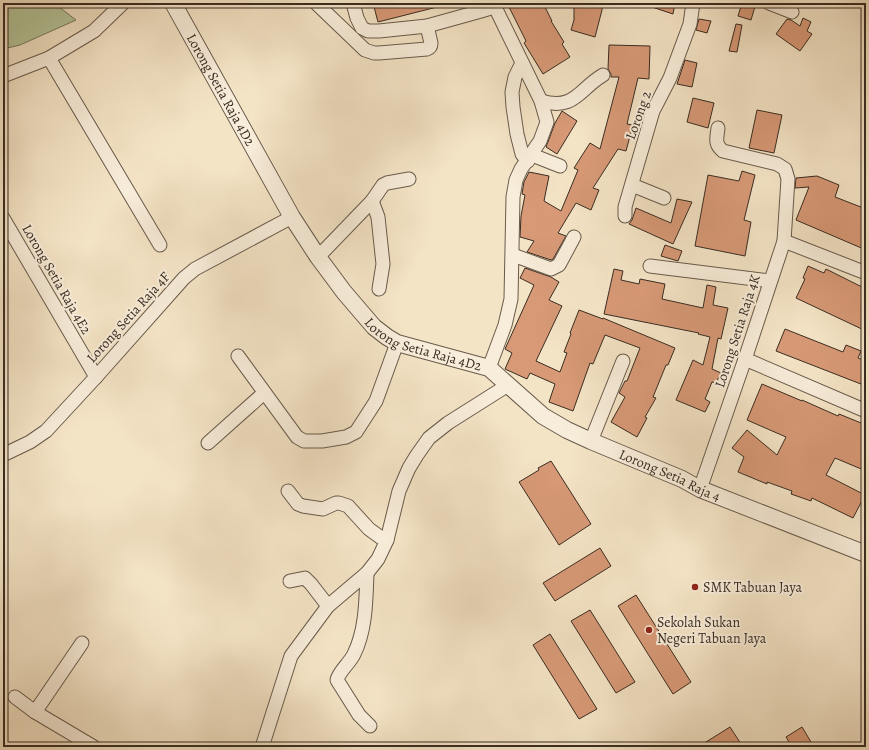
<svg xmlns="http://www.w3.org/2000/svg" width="869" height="750" viewBox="0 0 869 750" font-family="Alegreya,serif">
  <rect width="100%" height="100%" fill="#f4e4c6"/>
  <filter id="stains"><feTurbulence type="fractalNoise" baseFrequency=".005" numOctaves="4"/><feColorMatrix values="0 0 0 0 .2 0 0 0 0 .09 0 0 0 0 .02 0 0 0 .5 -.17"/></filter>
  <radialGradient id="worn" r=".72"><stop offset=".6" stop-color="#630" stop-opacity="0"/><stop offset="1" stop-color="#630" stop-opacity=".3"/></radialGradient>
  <polygon fill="#b5c59a" stroke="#77785e" points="3,3 54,3 76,20 20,45 3,49"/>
  <g fill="#d79976" stroke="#392c22">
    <polygon points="373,3 441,3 441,6 378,22"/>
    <polygon points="507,3 543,3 552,21 551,21 564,42 562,44 570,57 543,74 524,43 526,41"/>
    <polygon points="574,3 602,3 602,10 595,37 571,30 574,20"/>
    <polygon points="646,3 675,3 673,14 646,5"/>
    <polygon points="742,3 756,3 751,20 738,16"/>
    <polygon points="803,18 811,22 807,31 812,34 800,51 776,34 787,19 791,20 800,26"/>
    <polygon points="699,19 711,21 707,33 696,30"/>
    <polygon points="736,24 742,25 737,52 729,51"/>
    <polygon points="609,45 650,46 649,79 638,78 627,124 633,125 626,151 618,149 593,188 599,190 591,210 576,203 558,233 566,236 553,259 551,260 527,252 534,241 520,237 521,216 525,195 522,194 524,182 529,172 549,176 544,201 561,211 578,170 574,168 590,143 600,149 619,77 611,77 611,74 608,69"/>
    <polygon points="685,60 697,63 692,87 677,84"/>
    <polygon points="693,98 714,103 708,128 687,122"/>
    <polygon points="757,110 782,115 774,153 749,148"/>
    <polygon points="562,111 577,121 557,154 546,147 555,123"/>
    <polygon points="742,171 755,175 744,220 751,222 745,256 695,246 708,175 739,181"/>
    <polygon points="817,176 839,185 835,197 866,209 866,250 796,220 809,187 795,188 796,178"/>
    <polygon points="677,199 692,202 673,244 629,224 632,220 636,208 671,223"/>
    <polygon points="665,245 682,251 678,261 661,256"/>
    <polygon points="808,266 824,273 826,269 866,289 866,331 796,298 805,279 803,278"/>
    <polygon points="525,268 551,277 559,282 549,300 562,306 536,361 560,372 567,353 564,352 571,334 570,333 579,310 603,319 603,318 675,348 668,365 666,365 653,397 656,398 645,417 647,418 637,437 611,422 625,397 619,393 625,381 627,381 640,348 605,335 593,364 590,363 573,411 549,402 555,384 530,373 527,379 505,369 512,353 505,349 534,285 520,278"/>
    <polygon points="614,269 623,271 621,280 639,284 640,279 665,284 662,299 703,308 707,285 716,287 713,305 728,308 721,339 718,338 712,369 721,373 716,383 712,382 705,399 710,402 705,412 676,400 693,360 703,365 710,337 698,334 699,333 604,314"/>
    <polygon points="785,329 843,352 846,345 861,351 858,358 866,361 866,386 776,351"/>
    <polygon points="762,384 802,401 802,400 838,416 839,414 866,425 866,471 835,458 826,475 865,495 853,518 812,498 811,501 791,494 792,491 767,482 767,484 738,472 744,457 732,448 747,430 777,455 786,437 747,420"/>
    <polygon points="551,461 591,524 559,545 519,482 539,470 538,468"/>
    <polygon points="600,548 611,566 555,601 543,583"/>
    <polygon points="636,595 691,682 673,694 618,606"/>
    <polygon points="590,610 635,682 616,693 571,621"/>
    <polygon points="550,634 597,709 579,719 533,645"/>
    <polygon points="730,727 743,747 698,747"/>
    <polygon points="802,727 814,747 792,747 786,737"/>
  </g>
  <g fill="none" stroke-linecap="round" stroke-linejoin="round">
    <defs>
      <g id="minor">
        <path d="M317,3v1l48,46 9,3h5l48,-4c3,-1 4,-3 4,-6l-4,-17"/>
        <polyline points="353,3 357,18 362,28 368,31 379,31 427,26 481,11 494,7"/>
        <polyline points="769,3 792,12"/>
        <polyline points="49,58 160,245"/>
        <polyline points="522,63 515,77 512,92 513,107 517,134 522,154 528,161"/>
        <polyline points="3,76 49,58 94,31 123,3"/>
        <path d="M541,101c34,10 38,-12 62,-26"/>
        <polyline points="532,155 560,166"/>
        <polyline points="632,185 664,198"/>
        <polyline points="372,201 378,217 383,264 379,289"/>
        <polyline points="625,216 625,207 653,111 670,78 690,24 693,3"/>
        <polyline points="3,218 96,377"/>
        <polyline points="784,241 866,273"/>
        <polyline points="513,255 551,269 559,265 574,237"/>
        <polyline points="318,257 372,201 383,185 387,183 409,179"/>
        <polyline points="650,266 770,281"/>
        <polyline points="238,356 297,437 304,441 322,441 346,437 356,432 376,401 397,343"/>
        <polyline points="745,359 866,411"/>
        <polyline points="489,368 505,325 511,299 513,197 516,180 521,169 540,141 547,122 541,101 493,3"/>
        <polyline points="591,441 623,361"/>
        <polyline points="208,443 264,393"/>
        <polyline points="3,455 30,442 46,431 96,377 184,278 195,269 292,217"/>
        <path d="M700,489l45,-130 39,-118 4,-62 -3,-10 -8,-5 -54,-13c-9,-7 -6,-13 -5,-23"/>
        <polyline points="288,491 298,504 303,506 323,509 336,503 339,503 348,506 369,529 380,537 387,540"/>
        <path d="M367,573c-1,27 -1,57 -13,81 -4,9 -15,17 -17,26l22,35 11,11"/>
        <polyline points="290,581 305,578 311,584 328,606"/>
        <polyline points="15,697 35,712 94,747"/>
        <polyline points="35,712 82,643"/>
        <polyline points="262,747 291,656 328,606 367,573 378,559 387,540 399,491 409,468 417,455 429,438 448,423 508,385"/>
      </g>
      <g id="tertiary">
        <path id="s1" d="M173,3l119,214 26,40 26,35 30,35 13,10 10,6 92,25 54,48 24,14 24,11 91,38 18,10 166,65"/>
      </g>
    </defs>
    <use href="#minor" stroke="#685a4b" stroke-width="15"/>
    <use href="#tertiary" stroke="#685a4b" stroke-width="18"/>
    <use href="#minor" stroke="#f8edda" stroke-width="13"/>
    <use href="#tertiary" stroke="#f8edda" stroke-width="16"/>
  </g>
  <g fill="#8f2418" stroke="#f8edda" stroke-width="1.5">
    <circle cx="695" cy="587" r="4"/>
    <circle cx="649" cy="630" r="4"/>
  </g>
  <g text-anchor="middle" stroke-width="4" stroke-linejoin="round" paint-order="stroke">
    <g font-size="14" fill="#392c22" stroke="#f8edda">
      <text dy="5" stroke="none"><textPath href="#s1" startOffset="99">Lorong Setia Raja 4D2</textPath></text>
      <text transform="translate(638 115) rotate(-70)" y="5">Lorong 2</text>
      <text transform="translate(57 279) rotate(60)" y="5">Lorong Setia Raja 4E2</text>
      <text transform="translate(128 317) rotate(-48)" y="5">Lorong Setia Raja 4F</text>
      <text transform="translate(737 331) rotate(-72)" y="5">Lorong Setia Raja 4K</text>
      <text dy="5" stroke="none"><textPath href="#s1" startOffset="435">Lorong Setia Raja 4D2</textPath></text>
      <text dy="5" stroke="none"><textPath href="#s1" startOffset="718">Lorong Setia Raja 4</textPath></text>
    </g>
    <g font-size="14" fill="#392c22" stroke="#f8edda" text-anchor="start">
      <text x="703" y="592">SMK Tabuan Jaya</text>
      <text x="657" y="627">Sekolah Sukan<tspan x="657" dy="16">Negeri Tabuan Jaya</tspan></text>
    </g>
  </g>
  <rect width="869" height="750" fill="none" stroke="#f4e4c6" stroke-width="16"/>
  <rect x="4" y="4" width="861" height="742" fill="none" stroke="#392c22" stroke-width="2"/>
  <rect x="8" y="8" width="853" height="734" fill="none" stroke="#392c22"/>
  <rect width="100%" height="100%" filter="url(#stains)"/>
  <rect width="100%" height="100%" fill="url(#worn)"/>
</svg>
